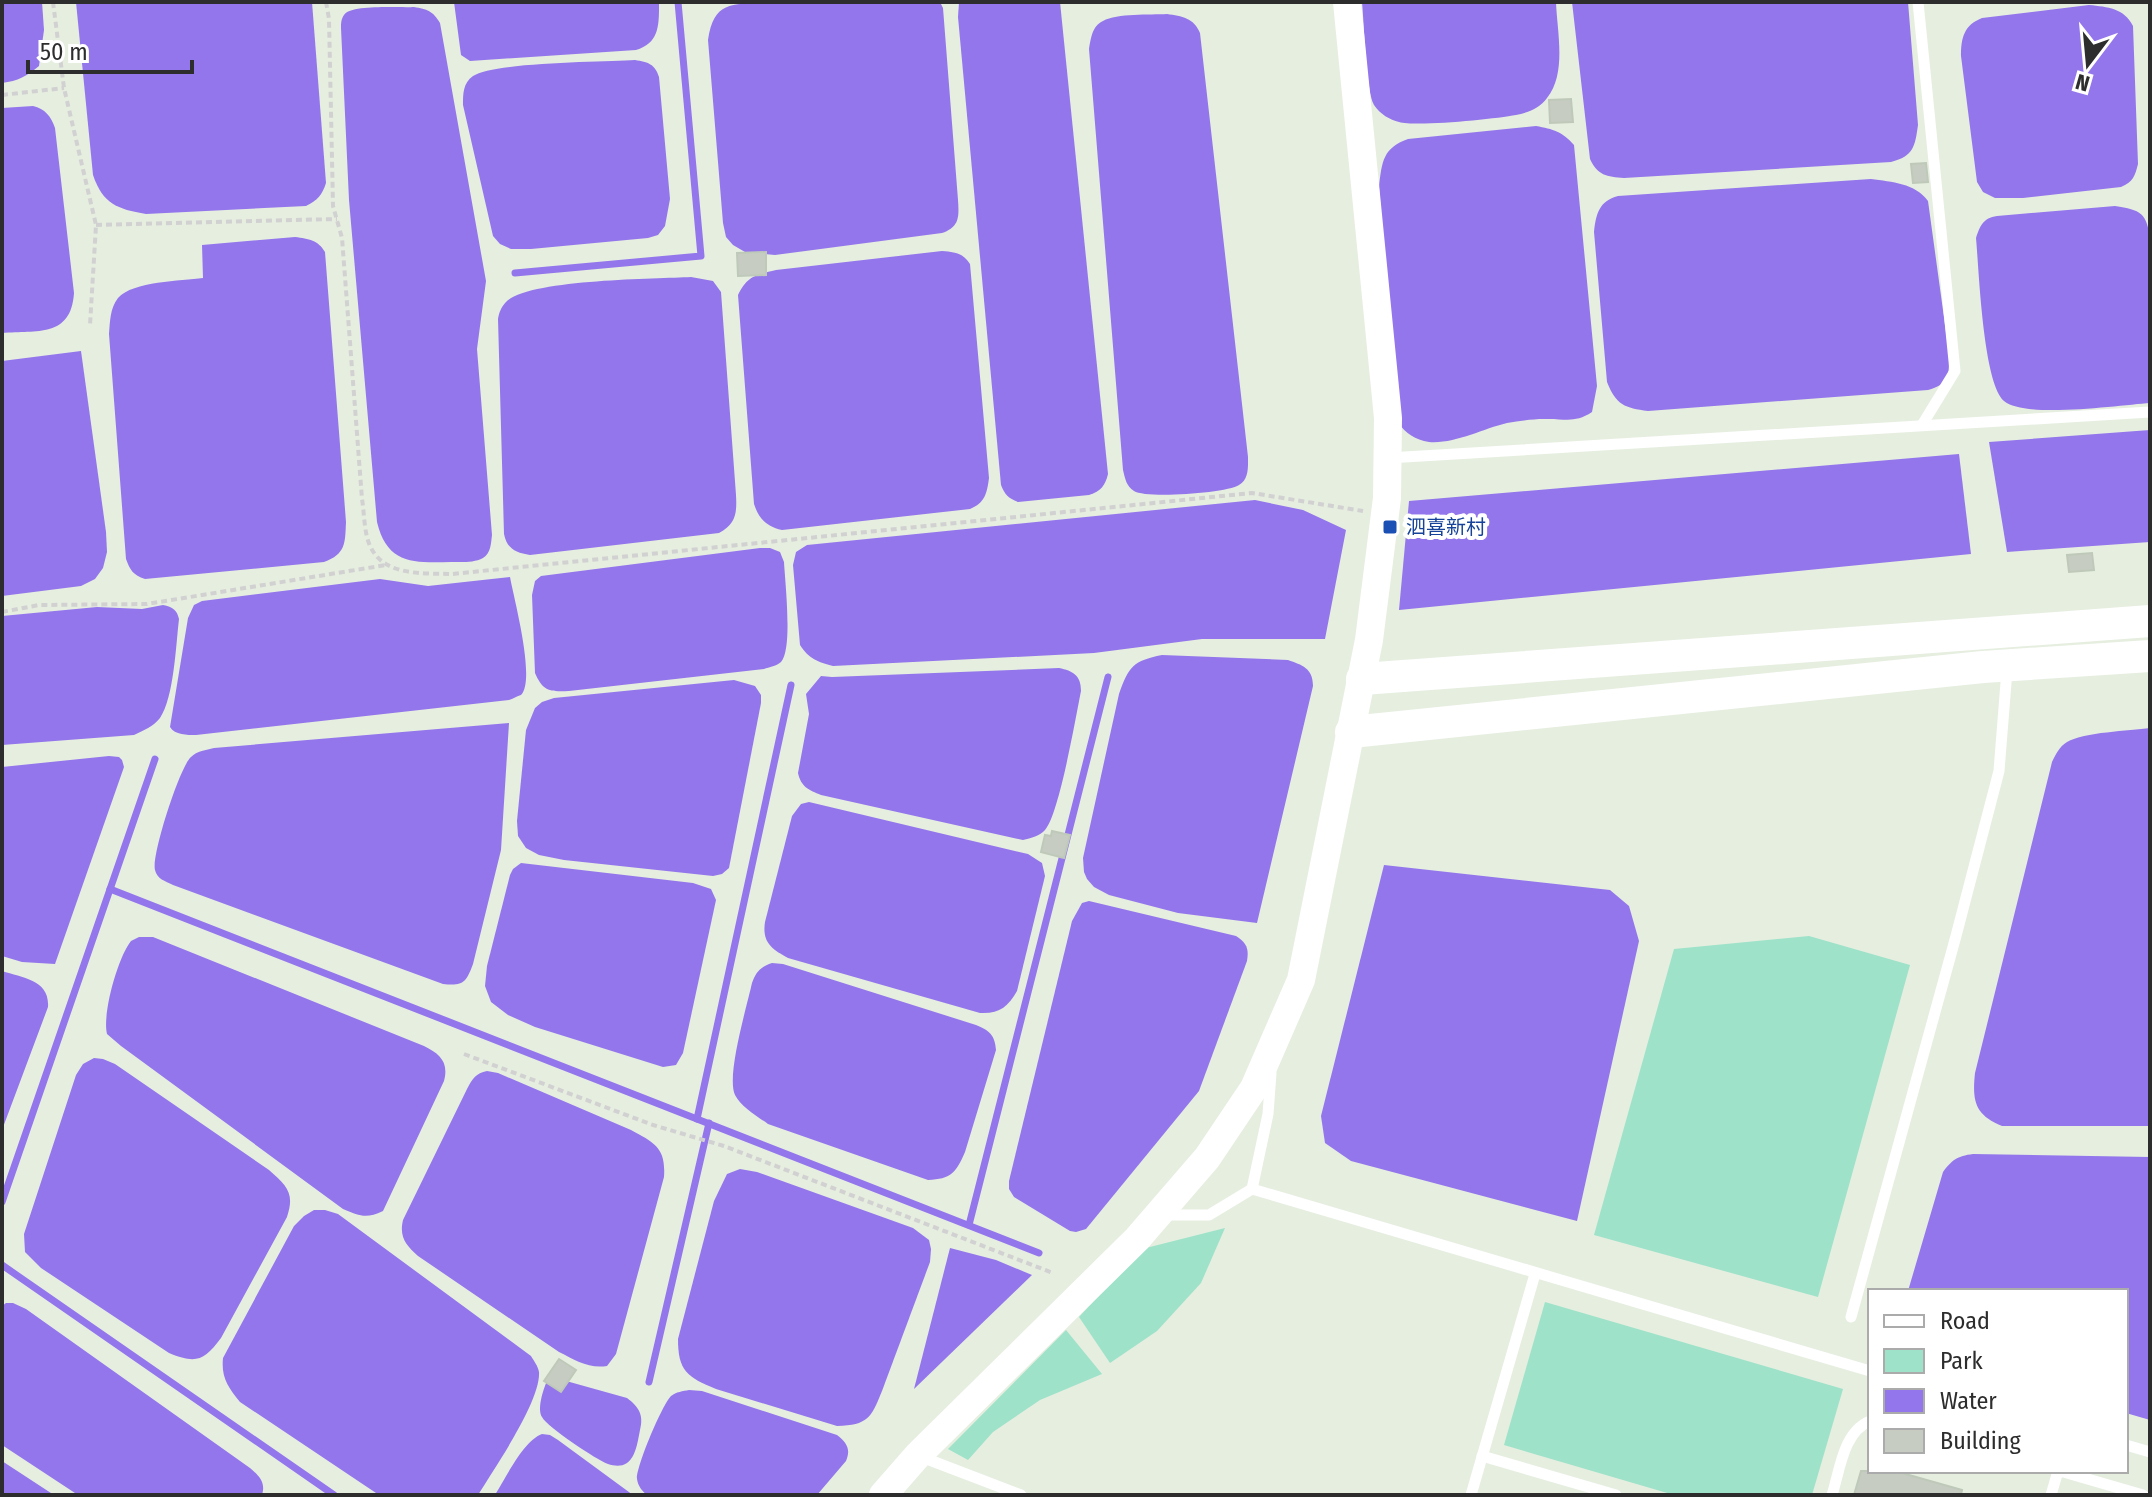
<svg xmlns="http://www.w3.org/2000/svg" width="2152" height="1497" viewBox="0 0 2152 1497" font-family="'Fira Sans Condensed','Noto Sans SC',sans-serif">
  <rect width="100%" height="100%" fill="#e6eee0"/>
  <g fill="#9ee2c9">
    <polygon points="1809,936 1910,965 1818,1297 1594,1235 1674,949"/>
    <polygon points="1225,1228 1201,1283 1157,1331 1110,1363 1079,1317 1142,1249"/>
    <polygon points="1545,1302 1843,1389 1812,1495 1674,1495 1504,1445"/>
    <polygon points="1066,1330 1102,1374 1040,1400 993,1432 968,1460 948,1449"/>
  </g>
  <g fill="#9376ec">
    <path d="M2,2h40l2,28 -5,36c-12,10 -21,15 -37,17z"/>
    <path d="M76,2h236l14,181c-4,12 -8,17 -20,23l-160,8c-29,-5 -43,-10 -53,-39z"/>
    <path d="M454,2h205c0,22 1,41 -23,48l-166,11 -9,-6z"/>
    <path d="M766,2h174l3,6 15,192c1,16 2,27 -16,33l-167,22 -30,-3 -12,-7 -7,-8 -3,-14 -15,-183c6,-40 24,-35 58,-38z"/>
    <path d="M959,2h101l48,472c-3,12 -7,17 -19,21l-71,7c-10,-4 -13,-7 -17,-17l-43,-468z"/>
    <path d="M1362,2h194c1,29 11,71 -9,96 -7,10 -20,15 -31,17 -21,4 -99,12 -117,7 -9,-2 -19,-8 -25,-17 -8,-14 -10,-83 -12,-103z"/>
    <path d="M1572,2h336l10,123c-3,21 -4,31 -27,37l-267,16c-17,-1 -27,-3 -34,-19z"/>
    <path d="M2089,5c19,2 35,3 44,21l5,138c-3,12 -5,18 -17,23l-98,11h-28l-12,-6 -6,-10 -16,-126c0,-18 3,-31 21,-38z"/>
    <path d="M414,7c13,2 19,4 26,16l46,258 -9,68 15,186c-1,8 -1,18 -9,23 -9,5 -22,4 -32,4 -38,1 -64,2 -74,-40l-28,-322 -8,-172c0,-4 0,-9 3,-13 7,-11 56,-7 70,-8z"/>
    <path d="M1167,14c15,2 27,4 33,19l48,424c0,10 1,22 -9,28 -12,8 -93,14 -105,6 -8,-5 -9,-13 -11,-21l-34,-421c2,-11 3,-23 14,-28 14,-8 47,-6 64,-7z"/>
    <path d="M635,60c13,2 20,4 24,17l11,122 -5,27 -7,9 -10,3 -117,11h-20l-11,-5 -7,-8 -30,-131c0,-11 0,-22 10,-29 20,-14 132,-14 162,-16z"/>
    <path d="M33,106c12,3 18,10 22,22l19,165c-3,45 -37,37 -72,40v-225z"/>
    <path d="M1536,126c17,3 27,6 38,19l23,241 -5,26c-18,12 -28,6 -48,7 -12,0 -25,2 -37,4 -25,6 -52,21 -78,19 -14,-2 -23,-9 -31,-19l-19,-236c3,-26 4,-39 29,-48z"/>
    <path d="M1871,179c21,3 44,4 57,22l21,153c0,21 1,30 -21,36l-280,21c-23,-3 -32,-6 -41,-29l-13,-150c2,-18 5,-31 24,-36z"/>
    <path d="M2115,206c26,4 32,7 35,33v164c-30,2 -125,16 -146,-2 -21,-19 -25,-131 -28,-163 4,-12 7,-20 21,-22z"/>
    <path d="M295,237c14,2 23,3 30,15l21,270c-1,21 0,32 -22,40l-179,17c-12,-4 -15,-9 -19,-20l-17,-225c1,-12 1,-26 9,-36 15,-17 63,-17 85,-20l-1,-33z"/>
    <path d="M942,251c13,1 21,2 28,13l19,214c-2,15 -4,25 -19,31l-188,21c-16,-4 -23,-11 -28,-26l-16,-209c10,-20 18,-20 38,-25z"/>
    <path d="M691,277l22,4 8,11 15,203c1,18 0,29 -17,38l-189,22c-14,-2 -23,-6 -26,-21l-6,-215c1,-6 3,-12 8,-17 22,-23 150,-23 185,-25z"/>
    <polygon points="81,351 106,532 107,552 103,568 95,579 81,586 2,596 2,361"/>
    <polygon points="2150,430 2150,542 2007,552 1989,442"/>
    <polygon points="1959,454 1971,554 1399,610 1409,501"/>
    <path d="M1255,500l48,10 43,20 -21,109h-123l-108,14 -261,13c-15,-4 -24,-7 -33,-21l-7,-80 3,-13 11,-7z"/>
    <path d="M760,548h10l10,4 4,10c1,19 9,87 -3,100 -4,4 -12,5 -17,7l-195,22c-20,1 -26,0 -34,-18l-3,-78 3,-14 6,-5z"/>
    <path d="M510,577c4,22 26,103 11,118 -1,0 -11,5 -12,5l-313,35c-9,0 -21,0 -26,-8l18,-109 6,-13 8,-4 178,-22 48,7z"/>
    <path d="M163,605c10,2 14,5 16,14 -3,25 -5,79 -19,99 -7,9 -16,12 -26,17l-132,10v-129l95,-9 45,2z"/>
    <path d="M1162,655l126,5c14,5 25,8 25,26l-56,237 -79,-10 -69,-18 -15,-8 -7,-8 -3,-7 -1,-14 36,-164c10,-28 14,-33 43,-39z"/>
    <path d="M1059,668c14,3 22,7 22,23 -5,25 -22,124 -36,139 -5,6 -14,8 -22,10l-202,-45c-12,-5 -20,-8 -23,-22l11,-59 -3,-20 15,-18 11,1z"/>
    <polygon points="734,680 755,686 761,695 761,703 729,868 722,874 713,876 564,860 539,855 526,848 518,836 517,821 526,730 535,708 542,702 554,698"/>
    <path d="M509,723l-8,127 -28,114c-7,19 -10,22 -30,20l-270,-99c-8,-4 -16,-6 -18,-15 -4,-14 25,-104 36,-113 6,-6 15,-7 23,-9z"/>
    <path d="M2150,728v398h-148c-27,-11 -30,-25 -27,-53l77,-311c4,-8 7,-15 15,-20 17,-10 62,-11 83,-14z"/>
    <polygon points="109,756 119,757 122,760 124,767 55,964 22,962 2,956 2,767"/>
    <path d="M809,802l219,52 14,9 3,13 -28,115c-9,16 -18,23 -37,22l-192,-55c-17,-9 -26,-16 -23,-36l27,-106 9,-12z"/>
    <polygon points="521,863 693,883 711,889 716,900 683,1053 676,1065 663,1067 535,1027 508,1015 491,1002 485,986 487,966 510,875 513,869"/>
    <polygon points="1384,865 1610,890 1629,906 1639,941 1577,1221 1351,1161 1325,1143 1321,1116"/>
    <path d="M1089,901l147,35c11,7 13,13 11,25l-48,130 -113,138 -10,3 -6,-1 -56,-34 -5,-8v-8l63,-260 10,-18z"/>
    <path d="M139,937h14l271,109c16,8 25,16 20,35l-61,130c-17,8 -23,5 -40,-2l-222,-163 -14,-12c-5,-20 11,-77 24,-93z"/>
    <path d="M772,963l11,1 193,61c13,5 19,10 20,25l-31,102c-9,21 -14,27 -37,28l-160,-56c-11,-8 -27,-17 -33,-29 -9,-19 12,-89 17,-112 4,-11 8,-16 20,-20z"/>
    <path d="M2,971c21,7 48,9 46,36l-46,123z"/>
    <path d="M94,1058l9,1 12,5 154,106c18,16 26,23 18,47l-66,121c-17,23 -25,26 -52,15l-128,-85 -16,-16 -1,-18 52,-159 7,-11z"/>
    <path d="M487,1071l11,2 133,57c24,13 35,18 33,47l-48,177 -9,12c-18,3 -32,-6 -48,-14l-141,-96c-12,-11 -19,-19 -15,-36l64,-131c5,-10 9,-16 20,-18z"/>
    <path d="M1973,1154l177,3v263l-24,-7v-122h-218l35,-119c9,-12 14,-16 30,-18z"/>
    <path d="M740,1169l17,3 156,56 16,12 2,9 -1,13 -48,129c-11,27 -14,34 -45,35l-121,-37c-29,-12 -38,-18 -38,-50l36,-138 13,-27z"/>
    <path d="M314,1210h11l13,4 193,142c3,5 7,10 8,16 2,29 -45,97 -61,123h-99l-139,-93c-12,-15 -19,-25 -17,-44l71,-132 10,-10z"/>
    <polygon points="950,1248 996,1260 1032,1275 914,1389"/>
    <path d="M6,1303h7l13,6 224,159c9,8 16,14 12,27h-184l-76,-50v-139z"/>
    <path d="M559,1379l68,19c12,9 17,17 13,32 -2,10 -4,27 -13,33 -6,4 -13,3 -19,1 -11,-4 -61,-37 -66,-47 -5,-8 1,-27 5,-36z"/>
    <path d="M689,1390l13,1 135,44c10,8 14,14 9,26l-29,34h-170c-5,-4 -9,-9 -10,-16 -1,-12 25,-74 34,-83 5,-4 12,-5 18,-6z"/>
    <path d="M542,1434l8,1 8,5 75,55h-138c11,-17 28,-54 47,-61z"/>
    <polygon points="2,1461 54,1495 2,1495"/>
  </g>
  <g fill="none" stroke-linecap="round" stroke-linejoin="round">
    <g stroke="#9376ec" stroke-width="7">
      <polyline points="515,273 701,256 678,2"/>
      <polyline points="110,889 1039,1253"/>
      <polyline points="697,1119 791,685"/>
      <polyline points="2,1202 155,759"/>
      <polyline points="969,1225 1108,677"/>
      <polyline points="2,1265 334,1495"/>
      <polyline points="649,1382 709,1123"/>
    </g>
  </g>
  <g fill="#c6ccc2" stroke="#bfc9b9" stroke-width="2">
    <polygon points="1571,99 1573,122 1550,123 1549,100"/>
    <polygon points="1926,163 1928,182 1913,183 1911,164"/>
    <polygon points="766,252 766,275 738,276 737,253"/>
    <polygon points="2092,553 2094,570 2069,572 2067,555"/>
    <polygon points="1052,831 1070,835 1064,858 1041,852 1045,835 1051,836"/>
    <polygon points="559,1359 576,1370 561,1392 544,1381"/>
    <polygon points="1861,1471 1895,1471 1962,1490 1961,1495 1854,1495"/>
  </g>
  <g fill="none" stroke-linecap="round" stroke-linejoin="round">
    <g stroke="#d1d1d1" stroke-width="4" stroke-dasharray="6 4" stroke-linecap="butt">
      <polyline points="53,2 64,88 96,225 90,325"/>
      <path d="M326,2l3,17 4,187 9,32 20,261c2,12 2,26 5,38 10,40 52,36 85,37l800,-81 111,18"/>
      <polyline points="2,95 64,88"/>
      <polyline points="96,225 337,219"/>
      <polyline points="2,612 39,605 147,604 386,565"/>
      <polyline points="464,1054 653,1125 724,1146 1053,1273"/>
    </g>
    <g stroke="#fff" stroke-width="11">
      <polyline points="1918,2 1955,371 1922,425"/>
      <polyline points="1388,458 2150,412"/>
      <polyline points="1252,1189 1870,1371"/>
      <polyline points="1162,1215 1209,1215 1252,1189 1268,1114 1271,1073"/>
      <polyline points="1851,1317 1956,936 1999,771 2007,670"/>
      <polyline points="2126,1445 2150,1452"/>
      <polyline points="919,1456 1021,1495"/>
      <polyline points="1482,1456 1616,1495"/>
      <polyline points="2060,1471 2143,1495"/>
      <polyline points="1471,1495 1535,1274"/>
      <path d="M1832,1495c8,-25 11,-63 38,-74"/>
      <polyline points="2051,1495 2058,1471"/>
    </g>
    <polyline stroke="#fff" stroke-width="28" points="883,1495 918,1455 1137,1239 1207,1158 1254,1088 1301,980 1369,640 1387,498 1388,418 1347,2"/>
    <g stroke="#fff" stroke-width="32">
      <polyline points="1362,679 2150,621"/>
      <polyline points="1351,732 1983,667 2150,656"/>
    </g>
  </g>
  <rect fill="#1a4fb4" stroke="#fff" stroke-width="3" x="1382" y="519" width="16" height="16" rx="4"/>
  <g text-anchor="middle" stroke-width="8" stroke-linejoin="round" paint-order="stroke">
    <g font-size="20" fill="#164399" stroke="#fff" text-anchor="start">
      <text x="1406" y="534">泗喜新村</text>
    </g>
  </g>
  <rect width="2152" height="1497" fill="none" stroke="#2d2d2d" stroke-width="8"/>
  <rect x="1868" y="1289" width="260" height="184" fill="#ffffff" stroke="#ababab" stroke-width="2"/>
  <rect x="1884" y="1315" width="40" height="12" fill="#ffffff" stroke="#ababab" stroke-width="2"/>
  <text x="1940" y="1329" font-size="24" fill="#2d2d2d">Road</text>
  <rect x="1884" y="1349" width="40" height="24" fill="#9ee2c9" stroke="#ababab" stroke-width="2"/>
  <text x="1940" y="1369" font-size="24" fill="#2d2d2d">Park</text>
  <rect x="1884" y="1389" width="40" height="24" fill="#9376ec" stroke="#ababab" stroke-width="2"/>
  <text x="1940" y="1409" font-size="24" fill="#2d2d2d">Water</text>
  <rect x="1884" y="1429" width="40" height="24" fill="#c6ccc2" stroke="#ababab" stroke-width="2"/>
  <text x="1940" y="1449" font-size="24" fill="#2d2d2d">Building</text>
  <g transform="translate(2088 64) rotate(196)" stroke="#ffffff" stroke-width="6" paint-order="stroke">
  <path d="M0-6L14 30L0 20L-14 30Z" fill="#2d2d2d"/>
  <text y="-12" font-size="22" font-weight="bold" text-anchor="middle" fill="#2d2d2d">N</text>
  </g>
  <path d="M28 60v12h164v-12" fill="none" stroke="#2d2d2d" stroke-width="4"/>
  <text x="40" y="60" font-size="24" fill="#2d2d2d" stroke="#ffffff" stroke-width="6" paint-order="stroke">50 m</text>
</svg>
